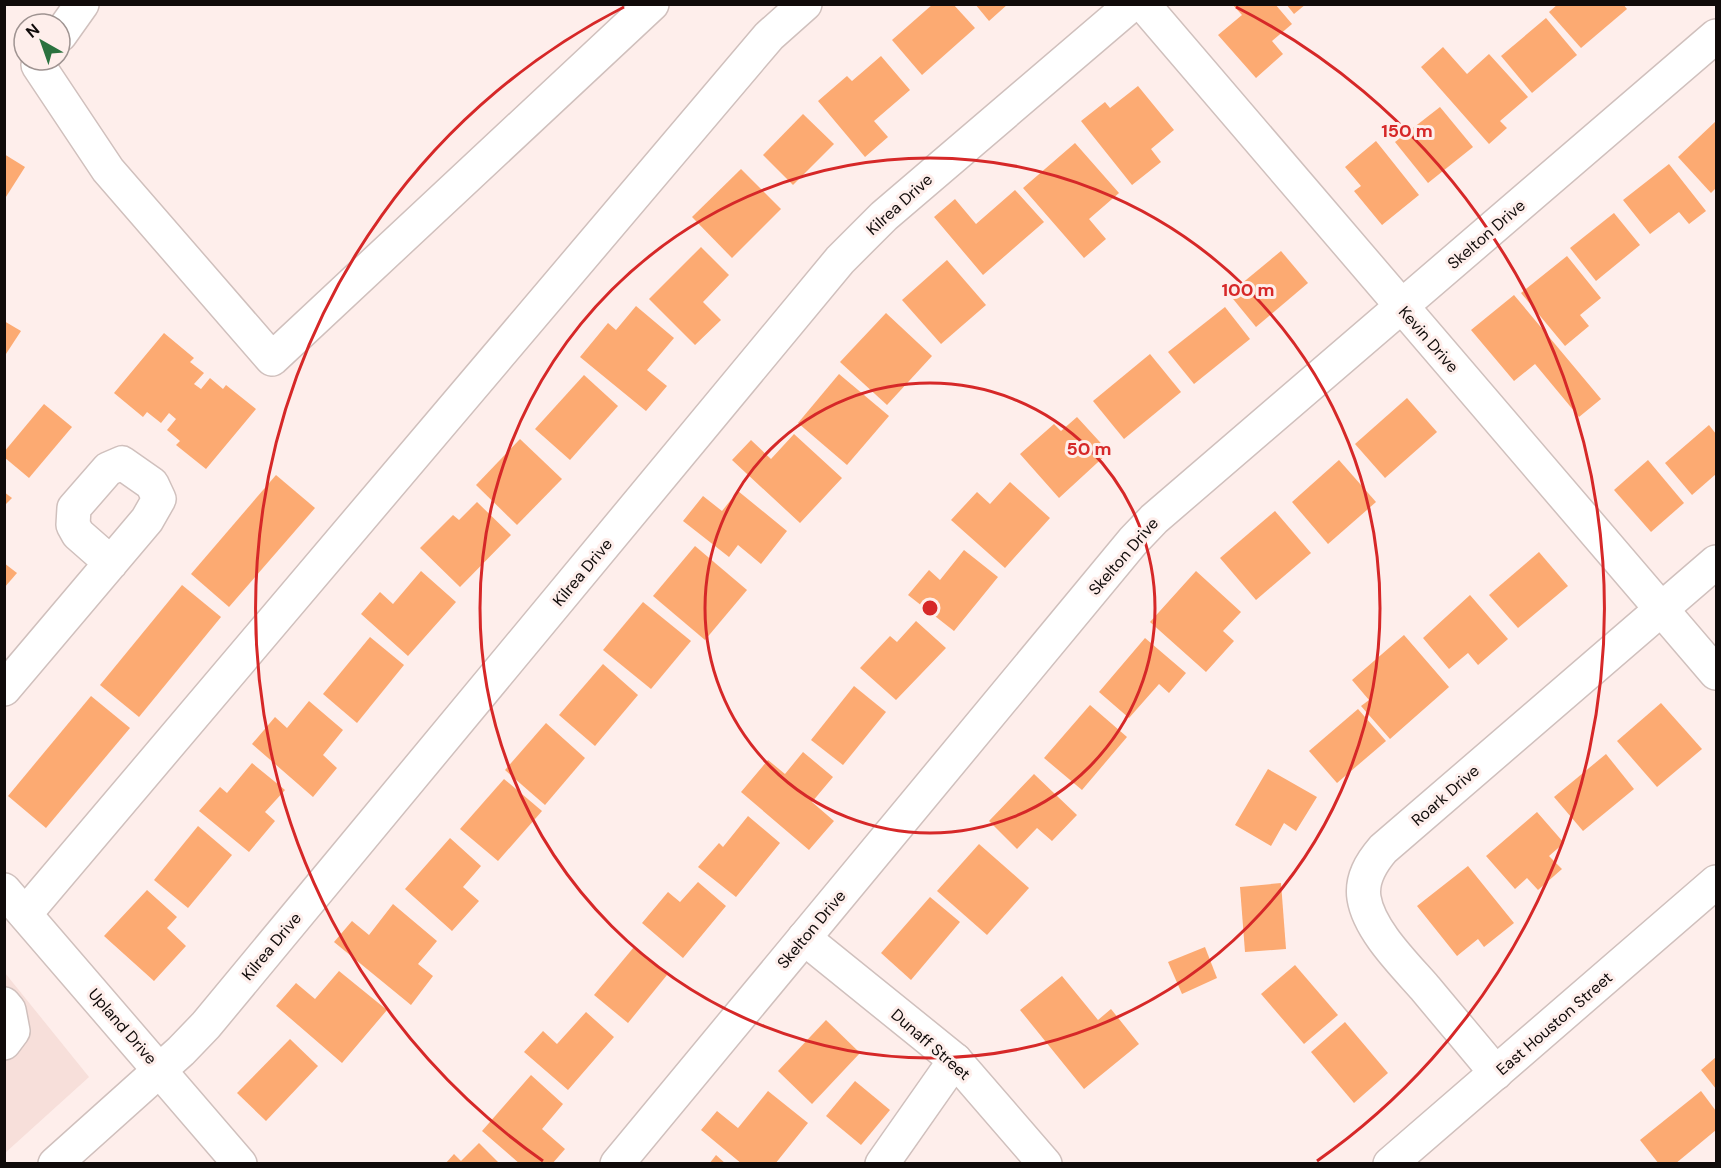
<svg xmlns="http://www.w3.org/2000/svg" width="1721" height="1168" viewBox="0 0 1721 1168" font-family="'DM Sans',sans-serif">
  <rect width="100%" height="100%" fill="#feeeeb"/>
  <polygon fill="#f7dfda" points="5,973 89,1077 5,1153"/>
  <g fill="#fcaa72">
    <polygon points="933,4 953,4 975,28 922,75 892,40"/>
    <polygon points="975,4 1008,4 989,21"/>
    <polygon points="1232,4 1275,4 1292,24 1272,41 1283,54 1256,78 1218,35 1242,15"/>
    <polygon points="1286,4 1306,4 1294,14"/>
    <polygon points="1558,4 1623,4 1627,9 1581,48 1549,12"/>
    <polygon points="1546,18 1577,55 1532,93 1501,56"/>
    <polygon points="1443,47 1467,74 1489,54 1528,97 1500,121 1507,128 1489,144 1421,67"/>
    <polygon points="881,56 910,90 874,121 888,137 865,157 818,101 847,76 852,81"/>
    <polygon points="1138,86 1174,130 1151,149 1161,162 1132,185 1081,121 1105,102 1110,108"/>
    <polygon points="1440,107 1473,147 1428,183 1395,142"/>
    <polygon points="803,114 834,144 793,185 763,155"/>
    <polygon points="1716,121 1716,188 1711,193 1678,157"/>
    <polygon points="1376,141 1419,195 1382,225 1354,191 1361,186 1345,167"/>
    <polygon points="1075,143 1119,193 1089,219 1106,239 1084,258 1023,188"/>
    <polygon points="4,154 25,167 4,200"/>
    <polygon points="1669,164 1706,211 1689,224 1679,212 1650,234 1623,200"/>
    <polygon points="741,169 781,209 732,258 692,217"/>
    <polygon points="1015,190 1044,222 983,275 934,217 955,199 976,224"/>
    <polygon points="1614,213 1640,245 1596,281 1570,248"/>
    <polygon points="701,247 729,275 703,302 721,320 695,345 649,299"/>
    <polygon points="1281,251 1308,283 1256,327 1229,294"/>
    <polygon points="1567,256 1601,298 1580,315 1589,326 1565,346 1521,293"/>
    <polygon points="947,260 986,305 941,344 902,300"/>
    <polygon points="1514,295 1601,399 1579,417 1535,364 1514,381 1471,330"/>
    <polygon points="636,306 674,338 647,370 667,386 646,411 580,357 608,323 616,330"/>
    <polygon points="1225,307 1250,339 1194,384 1168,352"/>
    <polygon points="886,313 932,356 887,405 840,362"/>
    <polygon points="4,321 21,331 4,357"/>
    <polygon points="164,333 194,358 190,362 204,373 194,384 201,389 210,378 223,389 226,385 256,409 206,469 176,445 180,441 167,430 176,419 169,413 161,423 147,412 143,417 114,393"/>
    <polygon points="1150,354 1181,392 1124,439 1093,401"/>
    <polygon points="839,374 889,416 847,465 798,423"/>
    <polygon points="584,375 618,406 570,460 535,429"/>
    <polygon points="1407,398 1437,432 1385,478 1355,444"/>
    <polygon points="44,404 72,427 29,478 4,457 4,452"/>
    <polygon points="1077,417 1109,452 1059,498 1020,454 1054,424 1061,431"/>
    <polygon points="1709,425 1716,434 1716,474 1692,495 1665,463"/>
    <polygon points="794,434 842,478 800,523 732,460 751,440 771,459"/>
    <polygon points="520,439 562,479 517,525 476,485"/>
    <polygon points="1339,460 1376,502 1328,544 1292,502"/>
    <polygon points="1648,460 1684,503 1651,532 1614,490"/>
    <polygon points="276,475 315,508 229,607 191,574"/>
    <polygon points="1010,482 1050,518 1005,568 951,520 977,492 990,504"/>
    <polygon points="738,491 787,531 761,564 738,545 729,557 683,521 703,496 722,511"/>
    <polygon points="4,492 12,498 4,506"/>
    <polygon points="477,502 511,535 460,587 420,548 453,515 459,520"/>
    <polygon points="1275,511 1311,553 1256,600 1220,558"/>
    <polygon points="695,546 747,590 705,640 653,596"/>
    <polygon points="964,550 998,577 954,631 908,595 929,570 940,580"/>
    <polygon points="1539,552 1568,586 1518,628 1489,595"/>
    <polygon points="4,563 17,573 4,588"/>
    <polygon points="421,571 456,602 408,656 361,614 380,592 393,604"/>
    <polygon points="1196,571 1241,612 1223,631 1234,641 1206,672 1150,622"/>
    <polygon points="182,585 221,617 139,717 100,685"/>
    <polygon points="1470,595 1508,639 1478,665 1468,653 1449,669 1423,638"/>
    <polygon points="643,602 691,641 651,689 603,650"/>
    <polygon points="916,621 946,648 896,700 860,668 890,636 897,642"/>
    <polygon points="1404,635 1449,687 1390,739 1361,706 1369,700 1352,680"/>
    <polygon points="370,637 404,665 357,723 323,694"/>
    <polygon points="1145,638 1186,673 1169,693 1159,684 1129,718 1099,692"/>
    <polygon points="603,664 638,695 595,746 559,715"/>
    <polygon points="854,686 886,712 843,765 811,740"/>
    <polygon points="91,696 130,728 46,828 8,796"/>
    <polygon points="309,701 343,730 323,755 337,768 313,797 252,744 275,717 287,728"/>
    <polygon points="1661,703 1702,749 1657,787 1617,741"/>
    <polygon points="1090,705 1127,737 1082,790 1044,758"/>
    <polygon points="1358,709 1386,741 1337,783 1309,751"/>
    <polygon points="546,723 585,758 545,805 505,770"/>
    <polygon points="803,752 833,777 812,802 834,821 809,850 741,792 768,760 785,774"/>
    <polygon points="1606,754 1634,789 1583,831 1554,797"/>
    <polygon points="252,763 285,790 265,812 275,821 249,852 199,811 220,787 227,793"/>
    <polygon points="1268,769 1317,797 1296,831 1284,823 1271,846 1235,825"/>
    <polygon points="1034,774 1077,815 1052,841 1037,828 1017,849 989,821"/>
    <polygon points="504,779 542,811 498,861 460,829"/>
    <polygon points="1537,812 1564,843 1549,856 1562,869 1538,890 1527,878 1515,889 1486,856"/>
    <polygon points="748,816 780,843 736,897 698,867 719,843 723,847"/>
    <polygon points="198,826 232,855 188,908 154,880"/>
    <polygon points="450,838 481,866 463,887 479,901 452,931 405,889"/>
    <polygon points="979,844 1029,888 987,935 937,891"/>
    <polygon points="1468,866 1514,923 1484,947 1478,939 1457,956 1417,906"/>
    <polygon points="698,882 726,906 683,958 642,923 668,892 680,902"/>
    <polygon points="1281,883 1286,949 1245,952 1240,887"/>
    <polygon points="147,890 177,917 167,928 186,946 154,981 104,936"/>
    <polygon points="930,897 960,922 911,980 881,953"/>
    <polygon points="393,904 437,941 418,964 433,976 411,1005 334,942 352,921 369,935"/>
    <polygon points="634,947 667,975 628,1023 594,995"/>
    <polygon points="1205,947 1217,978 1182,994 1168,962"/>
    <polygon points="1295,965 1338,1015 1304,1044 1261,994"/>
    <polygon points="339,971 387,1010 342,1063 276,1006 296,983 315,999"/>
    <polygon points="1062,976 1098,1020 1111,1009 1139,1044 1084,1089 1020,1010"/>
    <polygon points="586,1012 614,1037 568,1090 524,1052 543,1031 557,1044"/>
    <polygon points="826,1020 860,1053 812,1104 778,1071"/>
    <polygon points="1345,1022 1388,1073 1354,1103 1311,1052"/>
    <polygon points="290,1039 318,1066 266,1121 237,1093"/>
    <polygon points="1716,1057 1716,1089 1701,1070"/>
    <polygon points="531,1075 563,1104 542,1129 565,1149 552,1164 520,1164 482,1131"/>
    <polygon points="855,1081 890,1110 861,1145 826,1116"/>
    <polygon points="768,1091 808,1123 775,1164 742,1164 701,1130 717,1111 738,1128"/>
    <polygon points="1701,1091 1716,1111 1716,1130 1675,1164 1659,1164 1640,1140"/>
    <polygon points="479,1143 500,1164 445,1164 454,1154 461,1161"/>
    <polygon points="716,1155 726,1164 709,1164"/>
  </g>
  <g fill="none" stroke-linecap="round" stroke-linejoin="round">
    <defs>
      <g id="minor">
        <polyline points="1143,4 1716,673"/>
        <polyline points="60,35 82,4"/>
        <polyline points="42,60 38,65 108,170 272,359 652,4"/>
        <polyline points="4,689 147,520 159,499 152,484 122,463 108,469 74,508 73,525 78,534 111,563"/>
        <polyline points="4,890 240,1164"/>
        <polyline points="25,914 769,36 805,4"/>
        <polyline points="804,938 955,1060 1045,1164"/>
        <polyline points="4,1004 9,1010 13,1031 4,1043"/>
        <path d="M1496,1073c-23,-28 -47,-56 -71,-85 -21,-24 -56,-58 -61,-90 -3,-19 7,-35 19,-49l333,-287"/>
        <polyline points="55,1164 181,1051 206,1025 840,260 884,216 1132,4"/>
        <polyline points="617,1164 1133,541 1154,519 1716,36"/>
        <polyline points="882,1164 955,1060"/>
      </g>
      <polyline id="major" points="1390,1164 1716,882"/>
    </defs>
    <use href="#minor" stroke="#d0c0bd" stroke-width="36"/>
    <use href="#major" stroke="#d0c0bd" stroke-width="36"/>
    <use href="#minor" stroke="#fff" stroke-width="33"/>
    <use href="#major" stroke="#fff" stroke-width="33"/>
  </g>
  <g fill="none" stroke="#d62828" stroke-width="3">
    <circle cx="930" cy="608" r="225"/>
    <circle cx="930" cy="608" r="450"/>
    <path d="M543 1161A675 675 0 0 1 624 7M1236 7A675 675 0 0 1 1317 1161"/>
  </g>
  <g text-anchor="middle" stroke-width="6" stroke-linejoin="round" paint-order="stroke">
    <g font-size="16" fill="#100b0a" stroke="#feeeeb">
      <text transform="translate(899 204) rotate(-42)" y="6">Kilrea Drive</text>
      <text transform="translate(1486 234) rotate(-41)" y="6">Skelton Drive</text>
      <text transform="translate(1429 339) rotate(49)" y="6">Kevin Drive</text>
      <text transform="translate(1123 556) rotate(-49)" y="6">Skelton Drive</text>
      <text transform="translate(582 572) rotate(-50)" y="6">Kilrea Drive</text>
      <text transform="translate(1445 795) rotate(-41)" y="6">Roark Drive</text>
      <text transform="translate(811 929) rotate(-50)" y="6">Skelton Drive</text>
      <text transform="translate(271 946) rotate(-50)" y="6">Kilrea Drive</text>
      <text transform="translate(1554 1023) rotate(-41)" y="6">East Houston Street</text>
      <text transform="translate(123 1026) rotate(49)" y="6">Upland Drive</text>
      <text transform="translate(931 1044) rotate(41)" y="6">Dunaff Street</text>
    </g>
  </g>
  <circle cx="930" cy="608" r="9" fill="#d62828" stroke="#feeeeb" stroke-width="3"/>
  <g font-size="18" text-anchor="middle" font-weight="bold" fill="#d62828" stroke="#feeeeb" stroke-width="6" stroke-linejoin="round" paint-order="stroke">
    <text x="1407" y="137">150 m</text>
    <text x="1248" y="296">100 m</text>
    <text x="1089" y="455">50 m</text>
  </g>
  <rect width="1721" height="1168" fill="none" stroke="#100b0a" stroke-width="12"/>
  <g transform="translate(42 42) rotate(320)"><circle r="28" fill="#feeeeb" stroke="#9f9391" stroke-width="1.5"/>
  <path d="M0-4.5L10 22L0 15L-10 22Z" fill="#2b723f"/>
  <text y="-9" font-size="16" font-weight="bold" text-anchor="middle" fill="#100b0a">N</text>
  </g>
</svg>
